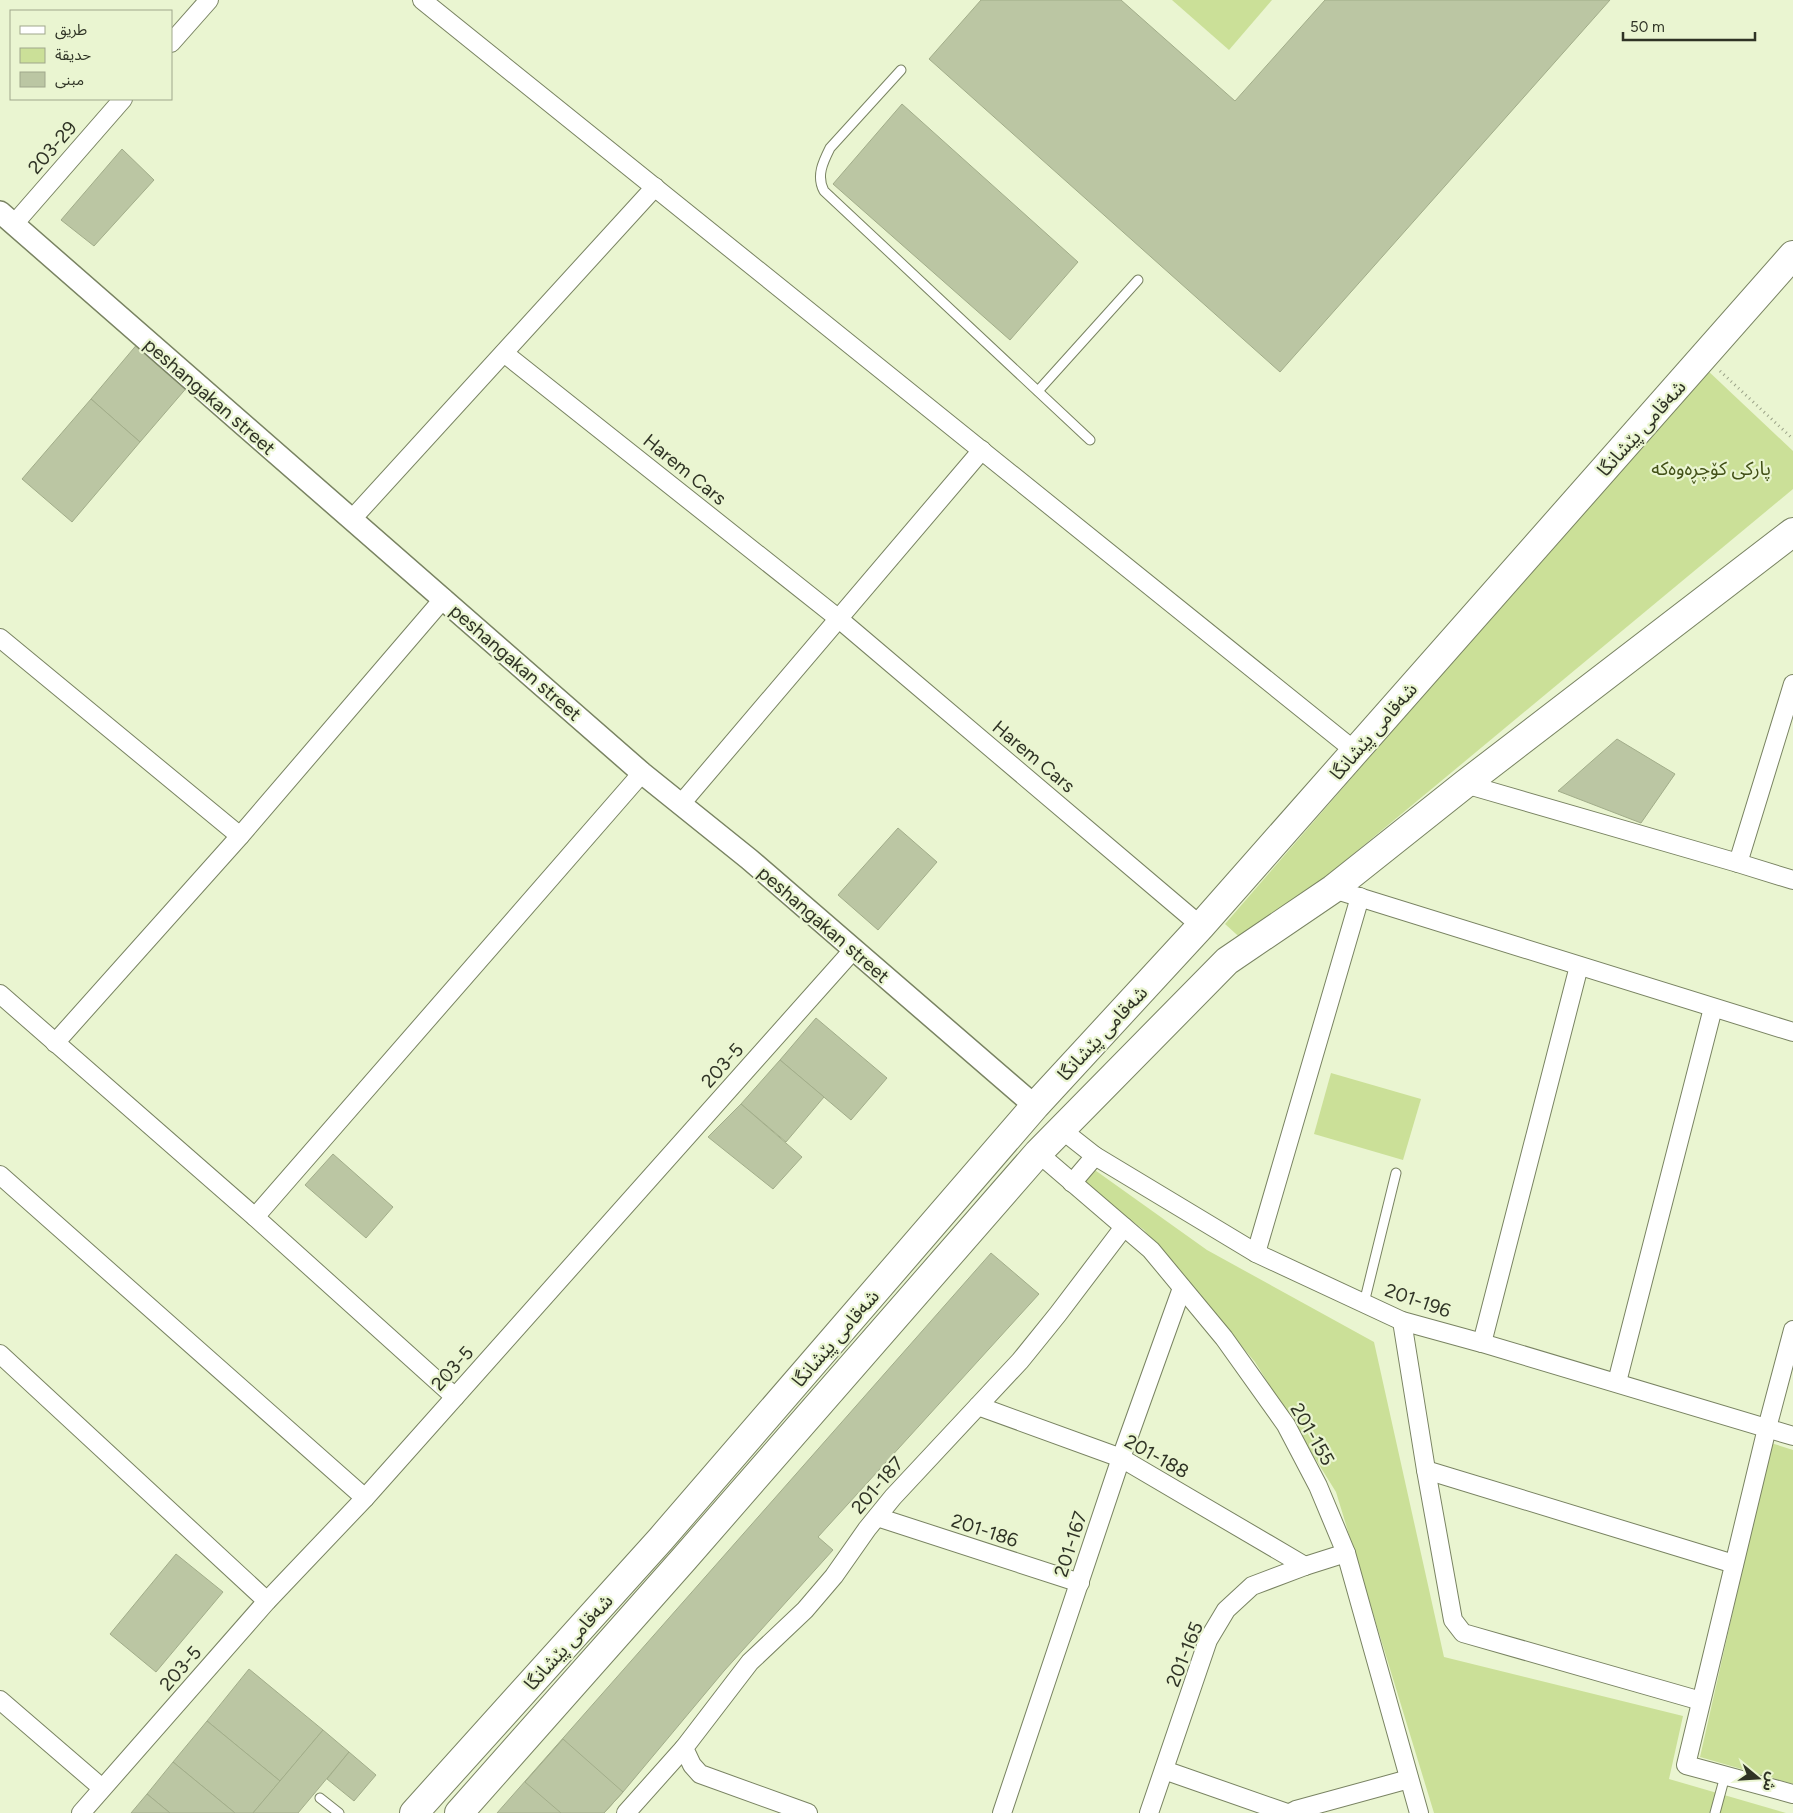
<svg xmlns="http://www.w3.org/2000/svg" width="1793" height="1813" viewBox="0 0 1793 1813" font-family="Figtree,'Noto Sans Arabic',sans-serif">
  <rect width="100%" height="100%" fill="#eaf5d1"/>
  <g fill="#cbe098">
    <polygon points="1172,0 1272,0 1229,50"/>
    <polygon points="1706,369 1793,451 1793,489 1246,943 1225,924"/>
    <polygon points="1331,1073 1421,1099 1403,1160 1314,1134"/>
    <polygon points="1092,1168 1207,1250 1374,1342 1444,1657 1683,1716 1669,1779 1786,1813 1434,1813 1336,1492 1255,1362 1144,1230 1083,1184"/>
    <polygon points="1771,1443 1793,1450 1793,1784 1700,1757"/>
  </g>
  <g fill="#bbc6a3" stroke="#a2ad8a">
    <polygon points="981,0 1121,0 1235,101 1325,0 1610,0 1280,372 929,59"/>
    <polygon points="902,104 1078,262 1010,340 833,184"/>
    <polygon points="122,149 154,180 94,246 61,220"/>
    <polygon points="139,342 189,385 140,442 91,399"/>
    <polygon points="91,399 140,442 72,522 22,479"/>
    <polygon points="1617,739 1675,774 1641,823 1558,791"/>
    <polygon points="898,828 937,862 878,930 838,895"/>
    <polygon points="816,1018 887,1078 851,1120 780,1060"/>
    <polygon points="780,1060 824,1097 786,1142 741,1104"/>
    <polygon points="741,1104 802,1157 773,1189 708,1137"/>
    <polygon points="333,1154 393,1207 366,1238 305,1185"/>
    <polygon points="991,1253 1039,1294 818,1537 833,1550 724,1671 623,1792 604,1813 497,1813"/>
    <polygon points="176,1554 223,1592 156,1672 110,1634"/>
    <polygon points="249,1669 323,1730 280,1781 207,1721"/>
    <polygon points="207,1721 280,1781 253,1813 235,1813 173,1762"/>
    <polygon points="323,1730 349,1752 298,1813 253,1813"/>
    <polygon points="563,1739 623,1792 604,1813 561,1813 525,1782"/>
    <polygon points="349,1752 376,1775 354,1801 327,1779"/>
    <polygon points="173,1762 235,1813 170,1813 147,1794"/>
    <polygon points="147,1794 170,1813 131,1813"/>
  </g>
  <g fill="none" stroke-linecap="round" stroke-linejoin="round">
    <defs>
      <g id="service">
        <path d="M901,70l-71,78c-7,14 -14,28 -6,43l266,249"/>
        <polyline points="1038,391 1138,280"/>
        <polyline points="1364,1303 1396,1173"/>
        <polyline points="320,1798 339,1813"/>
        <polyline points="1715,1813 1725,1776"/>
      </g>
      <g id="minor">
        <polyline points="422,0 1355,751"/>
        <polyline points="171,43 209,0"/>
        <polyline points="14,224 123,99"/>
        <polyline points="504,353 839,619 1201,926"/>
        <polyline points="352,519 655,187"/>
        <polyline points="0,638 240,836"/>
        <polyline points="1465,784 1738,863 1793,880"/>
        <polyline points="680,805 982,450"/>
        <polyline points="1738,863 1793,684"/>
        <polyline points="1333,889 1793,1032"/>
        <polyline points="0,994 255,1217 455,1397"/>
        <polyline points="55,1043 240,836 444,598"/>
        <polyline points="1062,1130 1095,1156 1256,1253 1402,1321 1482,1343 1793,1436"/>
        <polyline points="1038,1153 1151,1250 1224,1338 1286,1425 1318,1486 1346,1553 1419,1813"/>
        <polyline points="0,1175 365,1498"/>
        <polyline points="1072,1183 1095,1156"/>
        <polyline points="255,1217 642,773"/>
        <polyline points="1256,1253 1360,897"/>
        <polyline points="1402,1321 1426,1470 1453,1620 1463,1633 1701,1701"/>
        <polyline points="1793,1330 1767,1428 1686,1765 1793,1794"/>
        <polyline points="1482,1343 1579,966"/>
        <polyline points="0,1354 267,1601"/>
        <polyline points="1617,1382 1713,1008"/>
        <polyline points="978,1406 1121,1458 1305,1566"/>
        <polyline points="1426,1470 1734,1564"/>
        <polyline points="877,1517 1080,1583"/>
        <polyline points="0,1700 102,1788"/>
        <polyline points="1164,1770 1287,1813"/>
        <polyline points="81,1813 267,1601 365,1498 854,949"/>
        <polyline points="626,1813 684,1748"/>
        <polyline points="808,1813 700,1774 692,1765 684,1748 750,1662 805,1610 834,1576 867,1529 893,1497 1020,1361 1058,1314 1124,1227"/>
        <polyline points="1002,1813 1121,1458 1182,1288"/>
        <polyline points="1149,1813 1208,1640 1226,1610 1252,1586 1305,1566 1346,1553"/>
        <polyline points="1290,1813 1296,1810 1409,1779"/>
      </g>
      <polyline id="tertiary" points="0,212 642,773 749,859 1035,1106"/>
      <g id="primary">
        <polyline points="414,1813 661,1539 1035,1106 1201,926 1793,255"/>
        <polyline points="459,1813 684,1559 1038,1153 1227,961 1333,889 1465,784 1793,532"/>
      </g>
    </defs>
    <use href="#service" stroke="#798362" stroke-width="11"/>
    <use href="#minor" stroke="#798362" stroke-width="20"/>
    <use href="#tertiary" stroke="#798362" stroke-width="24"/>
    <use href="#primary" stroke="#798362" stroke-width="30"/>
    <polyline stroke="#9ba388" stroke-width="3" stroke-dasharray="1 4" stroke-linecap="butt" points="1720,371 1793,439"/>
    <use href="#service" stroke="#fff" stroke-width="9"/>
    <use href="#minor" stroke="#fff" stroke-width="18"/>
    <use href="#tertiary" stroke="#fff" stroke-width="21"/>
    <use href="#primary" stroke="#fff" stroke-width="28"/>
  </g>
  <g text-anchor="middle" stroke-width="4.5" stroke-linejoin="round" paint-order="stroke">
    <g font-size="19" fill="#2f3325" stroke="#eaf5d1">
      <text transform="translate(52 147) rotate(-49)" y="7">203-29</text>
      <text transform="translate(210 396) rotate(41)" y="7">peshangakan street</text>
      <text transform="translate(1641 428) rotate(-48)" y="7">شەقامی پێشانگا</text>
      <text transform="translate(685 469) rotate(39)" y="7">Harem Cars</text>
      <text transform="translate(516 662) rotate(41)" y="7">peshangakan street</text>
      <text transform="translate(1373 731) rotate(-49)" y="7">شەقامی پێشانگا</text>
      <text transform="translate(1034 756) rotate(40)" y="7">Harem Cars</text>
      <text transform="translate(824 924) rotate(41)" y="7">peshangakan street</text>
      <text transform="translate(1102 1033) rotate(-47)" y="7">شەقامی پێشانگا</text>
      <text transform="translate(722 1065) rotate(-48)" y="7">203-5</text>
      <text transform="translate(1418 1300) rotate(19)" y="7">201-196</text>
      <text transform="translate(835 1338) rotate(-49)" y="7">شەقامی پێشانگا</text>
      <text transform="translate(452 1368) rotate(-48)" y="7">203-5</text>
      <text transform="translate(1313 1434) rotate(60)" y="7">201-155</text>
      <text transform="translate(1157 1456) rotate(29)" y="7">201-188</text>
      <text transform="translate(877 1485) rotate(-49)" y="7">201-187</text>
      <text transform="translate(985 1530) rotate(18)" y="7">201-186</text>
      <text transform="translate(1070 1544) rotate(-72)" y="7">201-167</text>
      <text transform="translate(568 1642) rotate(-48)" y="7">شەقامی پێشانگا</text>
      <text transform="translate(1184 1654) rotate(-68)" y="7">201-165</text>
      <text transform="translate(180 1668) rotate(-49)" y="7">203-5</text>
    </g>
    <g font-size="19" fill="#425017" stroke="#eaf5d1">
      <text x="1711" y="475">پارکی کۆچڕەوەکە</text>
    </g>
  </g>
  <rect x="10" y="10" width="162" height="90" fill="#eaf5d1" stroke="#9fa78c"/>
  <rect x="20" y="26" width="25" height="8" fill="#ffffff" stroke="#9fa78c"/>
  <text x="55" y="35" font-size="15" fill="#2f3325">طريق</text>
  <rect x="20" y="48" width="25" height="15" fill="#cbe098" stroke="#9fa78c"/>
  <text x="55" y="60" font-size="15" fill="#2f3325">حديقة</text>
  <rect x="20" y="72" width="25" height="15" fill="#bbc6a3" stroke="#9fa78c"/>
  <text x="55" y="85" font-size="15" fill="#2f3325">مبنى</text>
  <g transform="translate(1758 1778) rotate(108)" stroke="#eaf5d1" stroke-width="4" paint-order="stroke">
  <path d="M0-4L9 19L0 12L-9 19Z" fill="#2f3325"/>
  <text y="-8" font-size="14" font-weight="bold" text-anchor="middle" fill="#2f3325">ش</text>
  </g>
  <path d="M1623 32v8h132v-8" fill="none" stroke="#2f3325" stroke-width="2.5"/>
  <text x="1630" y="32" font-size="15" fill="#2f3325" stroke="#eaf5d1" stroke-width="4" paint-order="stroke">50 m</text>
</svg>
